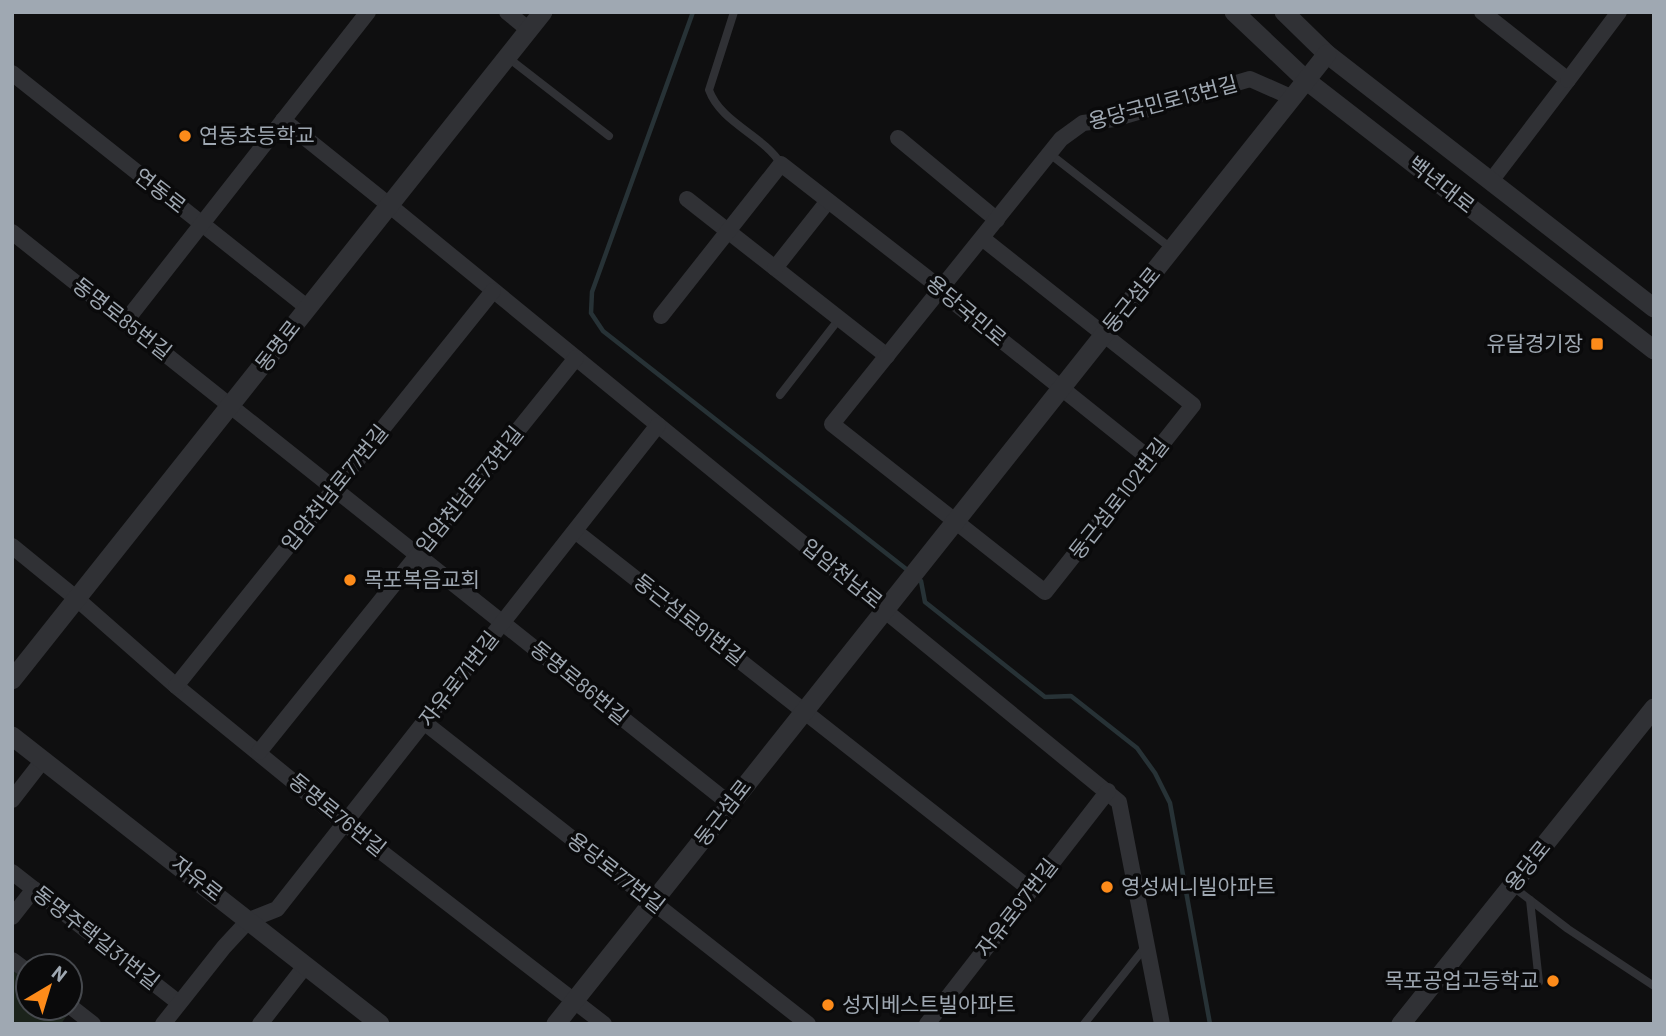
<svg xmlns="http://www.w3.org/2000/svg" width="1666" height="1036" viewBox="0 0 1666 1036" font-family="Barlow,'Noto Sans KR',sans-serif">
  <rect width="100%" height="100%" fill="#0f0f10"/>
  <polygon fill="#1b231b" points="12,970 28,982 28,1008 60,1008 68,1014 61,1024 12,1024"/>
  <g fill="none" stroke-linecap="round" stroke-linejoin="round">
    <g stroke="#273236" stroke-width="4.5">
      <polyline points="693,12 592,292 591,313 603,331 910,572"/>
      <polyline points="917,578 921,581 925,602 1045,697 1071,696 1137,748 1155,773 1170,803 1210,1024"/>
    </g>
    <g stroke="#303135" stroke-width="8">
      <path d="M734,12l-25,78c12,33 54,45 72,74"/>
      <polyline points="507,57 609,136"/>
      <polyline points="1050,154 1172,249"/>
      <polyline points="780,395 839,319"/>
      <polyline points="1512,886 1568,929 1654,986"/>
      <polyline points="1530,900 1539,982"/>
      <polyline points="1084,1024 1146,946"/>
    </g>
    <g stroke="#303135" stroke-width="16">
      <polyline points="507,12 529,30"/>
      <polyline points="1482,12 1568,80 1491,181"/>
      <polyline points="12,73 308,308"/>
      <polyline points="1568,80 1619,12"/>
      <polyline points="283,120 389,205 1119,802 1162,1024"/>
      <polyline points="898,138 997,220"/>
      <polyline points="687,199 887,356"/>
      <polyline points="12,232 730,804"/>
      <polyline points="982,238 1193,405 1045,592 832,424 1061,139 1083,123 1114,119 1250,79 1293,98"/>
      <polyline points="775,268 828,201"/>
      <polyline points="661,316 781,164 930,280 940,291 1150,459"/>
      <polyline points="125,322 368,12"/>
      <polyline points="575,531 1031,890"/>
      <polyline points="12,546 77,599 176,686 344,823 604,1024"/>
      <polyline points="176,686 493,291"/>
      <polyline points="425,723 808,1024"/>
      <polyline points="259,752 576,358"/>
      <polyline points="12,800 43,760"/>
      <polyline points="12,872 179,1003"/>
      <polyline points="12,917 34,889"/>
      <polyline points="12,960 28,972"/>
      <polyline points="70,1006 93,1024"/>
      <polyline points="163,1024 224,947 249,920 277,909 658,425"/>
      <polyline points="260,1024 306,965"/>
      <polyline points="927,1024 1108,791"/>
    </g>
    <g stroke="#303135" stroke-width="19">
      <polyline points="1234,12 1307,81 1654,350"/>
      <polyline points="1284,12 1327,54 1654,308"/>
      <polyline points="12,680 543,12"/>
      <polyline points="12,736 380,1024"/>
      <polyline points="556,1024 1327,54"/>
      <polyline points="1401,1024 1654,708"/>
    </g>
  </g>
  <g fill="#fd8b1a" stroke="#0a0a0b" stroke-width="2.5">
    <circle cx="185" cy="136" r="7"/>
    <rect x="1590" y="337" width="14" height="14" rx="3.5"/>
    <circle cx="350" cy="580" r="7"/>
    <circle cx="1107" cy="887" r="7"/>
    <circle cx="1553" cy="981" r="7"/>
    <circle cx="828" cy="1005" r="7"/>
  </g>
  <g text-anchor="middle" stroke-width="7" stroke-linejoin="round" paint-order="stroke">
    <g font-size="21" fill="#9fa8b2" stroke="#0a0a0b">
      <text transform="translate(1163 103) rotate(-15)" y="7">용당국민로13번길</text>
      <text transform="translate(1441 185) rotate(38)" y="7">백년대로</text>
      <text transform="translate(160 191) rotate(38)" y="7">연동로</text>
      <text transform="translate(1132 300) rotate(-51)" y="7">둥근섬로</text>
      <text transform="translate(966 311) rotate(40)" y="7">용당국민로</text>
      <text transform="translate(122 319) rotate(38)" y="7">동명로85번길</text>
      <text transform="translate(278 346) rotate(-52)" y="7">동명로</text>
      <text transform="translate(335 488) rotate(-51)" y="7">입암천남로77번길</text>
      <text transform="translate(470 490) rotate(-51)" y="7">입암천남로73번길</text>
      <text transform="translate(1119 499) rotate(-52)" y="7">둥근섬로102번길</text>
      <text transform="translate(842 574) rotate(39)" y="7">입암천남로</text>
      <text transform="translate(689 620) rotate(38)" y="7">둥근섬로91번길</text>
      <text transform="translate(459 679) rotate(-52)" y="7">자유로71번길</text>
      <text transform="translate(579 683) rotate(39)" y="7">동명로86번길</text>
      <text transform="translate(723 813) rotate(-52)" y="7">둥근섬로</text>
      <text transform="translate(337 815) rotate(39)" y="7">동명로76번길</text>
      <text transform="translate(1528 866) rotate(-51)" y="7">용당로</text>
      <text transform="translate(616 873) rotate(38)" y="7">용당로77번길</text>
      <text transform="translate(197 879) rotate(38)" y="7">자유로</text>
      <text transform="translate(1017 908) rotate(-52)" y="7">자유로97번길</text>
      <text transform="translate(96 938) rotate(38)" y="7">동명주택길31번길</text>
    </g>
    <g font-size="21" fill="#9fa8b2" stroke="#0a0a0b" text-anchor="start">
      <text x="199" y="143">연동초등학교</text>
      <text x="1583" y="351" text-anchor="end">유달경기장</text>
      <text x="364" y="587">목포복음교회</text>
      <text x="1121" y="894">영성써니빌아파트</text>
      <text x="1539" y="988" text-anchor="end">목포공업고등학교</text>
      <text x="842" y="1012">성지베스트빌아파트</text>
    </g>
  </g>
  <rect width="1666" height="1036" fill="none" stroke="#9fa8b2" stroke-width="28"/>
  <g transform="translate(49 987) rotate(38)"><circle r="33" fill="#0a0a0b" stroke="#46494e" stroke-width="2"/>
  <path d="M0-5L12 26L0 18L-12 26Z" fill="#fd8b1a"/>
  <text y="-10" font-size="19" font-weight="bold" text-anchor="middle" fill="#9fa8b2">N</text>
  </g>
</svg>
